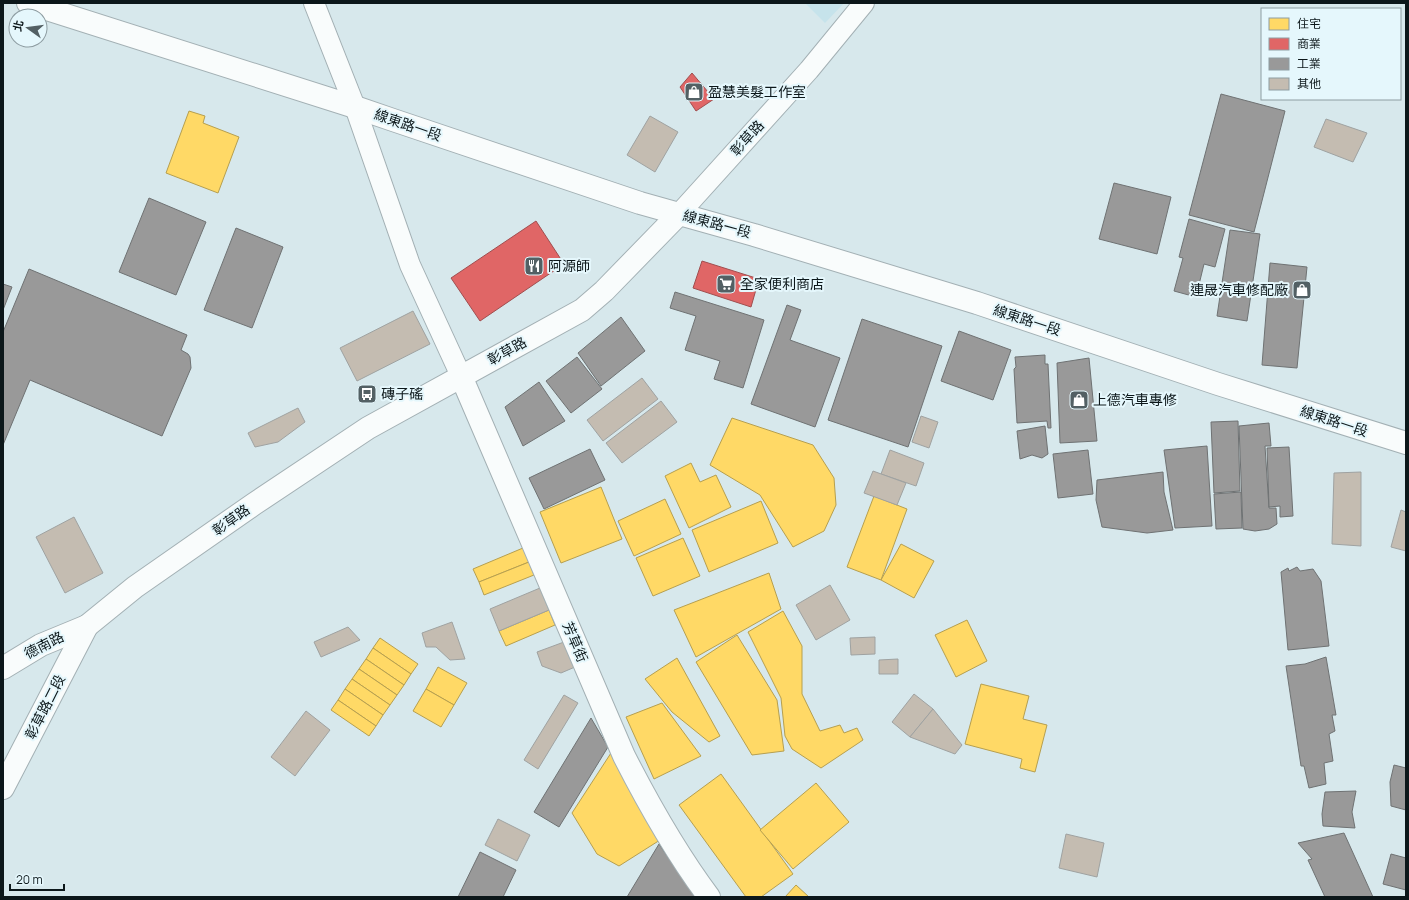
<svg xmlns="http://www.w3.org/2000/svg" width="1409" height="900" viewBox="0 0 1409 900" font-family="Manrope,'Noto Sans TC',sans-serif">
  <rect width="100%" height="100%" fill="#d7e8ec"/>
  <polygon fill="#c6e3eb" points="805,3 844,3 825,23"/>
  <g fill="#ffd966" stroke="#b69f4f">
    <polygon points="189,111 205,116 203,123 239,137 218,193 166,173"/>
    <polygon points="732,418 813,445 834,478 836,505 824,531 793,547 760,495 710,465"/>
    <polygon points="691,463 700,482 716,475 731,507 689,528 665,476"/>
    <polygon points="601,487 622,539 561,563 540,512"/>
    <polygon points="874,496 907,509 881,580 847,567"/>
    <polygon points="665,499 681,534 634,556 618,521"/>
    <polygon points="761,501 778,543 709,572 692,530"/>
    <polygon points="683,538 700,576 653,596 636,558"/>
    <polygon points="901,544 934,561 914,598 881,580"/>
    <polygon points="523,548 529,562 479,582 473,569"/>
    <polygon points="529,562 534,575 484,595 479,582"/>
    <polygon points="769,573 781,609 696,657 674,610"/>
    <polygon points="549,610 555,625 506,646 499,631"/>
    <polygon points="783,611 802,646 802,694 820,731 840,725 844,733 857,728 863,740 821,768 792,749 785,736 781,698 748,632"/>
    <polygon points="967,620 987,661 956,677 935,635"/>
    <polygon points="737,635 777,700 784,751 752,755 696,662"/>
    <polygon points="380,638 418,664 411,674 373,648"/>
    <polygon points="373,648 411,674 404,685 366,659"/>
    <polygon points="677,658 720,736 709,742 672,712 645,679"/>
    <polygon points="366,659 404,685 397,695 359,669"/>
    <polygon points="438,667 467,683 454,705 426,689"/>
    <polygon points="359,669 397,695 390,705 352,679"/>
    <polygon points="352,679 390,705 383,715 345,689"/>
    <polygon points="981,684 1029,696 1023,719 1047,725 1035,772 1020,768 1022,759 965,744"/>
    <polygon points="345,689 383,715 376,726 338,700"/>
    <polygon points="426,689 454,705 441,727 413,711"/>
    <polygon points="338,700 376,726 369,736 331,710"/>
    <polygon points="662,703 701,756 654,779 626,717"/>
    <polygon points="611,753 660,840 619,866 597,854 572,813"/>
    <polygon points="721,774 793,874 761,897 746,897 679,805"/>
    <polygon points="816,783 849,822 793,869 760,830"/>
    <polygon points="796,885 809,897 785,897"/>
  </g>
  <g fill="#e06666" stroke="#a04e4f">
    <polygon points="692,73 714,99 696,111 680,87"/>
    <polygon points="536,221 564,264 480,321 451,278"/>
    <polygon points="702,261 759,279 751,307 693,288"/>
  </g>
  <g fill="#999" stroke="#6f7273">
    <polygon points="1221,94 1285,111 1254,232 1189,215"/>
    <polygon points="1114,183 1171,197 1157,254 1099,239"/>
    <polygon points="149,198 206,222 176,295 119,272"/>
    <polygon points="1189,219 1225,229 1215,267 1204,264 1196,297 1174,291 1183,258 1179,257"/>
    <polygon points="236,228 283,247 252,328 204,310"/>
    <polygon points="1230,230 1260,234 1247,321 1217,316"/>
    <polygon points="1270,263 1307,267 1297,368 1262,365"/>
    <polygon points="29,269 187,335 181,350 188,354 190,357 191,368 162,436 30,380 3,445 3,332"/>
    <polygon points="3,284 12,287 3,310"/>
    <polygon points="675,292 764,320 743,388 714,379 720,361 685,350 696,316 670,308"/>
    <polygon points="787,305 801,310 790,340 840,358 815,427 751,404"/>
    <polygon points="621,317 645,351 601,386 578,353"/>
    <polygon points="862,319 942,346 908,447 828,420"/>
    <polygon points="959,331 1011,350 993,400 941,381"/>
    <polygon points="1045,355 1045,364 1048,364 1051,428 1048,428 1047,421 1017,423 1014,369 1016,367 1015,357"/>
    <polygon points="577,357 602,389 571,413 546,381"/>
    <polygon points="1089,358 1097,441 1060,443 1057,363"/>
    <polygon points="539,382 565,421 523,446 505,407"/>
    <polygon points="1238,421 1240,491 1214,493 1211,422"/>
    <polygon points="1269,423 1271,446 1265,446 1269,508 1276,508 1277,524 1269,529 1255,531 1243,529 1239,426"/>
    <polygon points="1045,426 1048,454 1042,458 1032,455 1020,459 1017,431"/>
    <polygon points="1207,446 1212,526 1175,528 1164,450"/>
    <polygon points="1289,447 1293,516 1280,517 1280,506 1269,507 1267,448"/>
    <polygon points="590,449 605,480 544,509 529,478"/>
    <polygon points="1088,450 1093,494 1058,498 1053,454"/>
    <polygon points="1163,472 1164,492 1173,530 1147,533 1102,527 1096,500 1097,480"/>
    <polygon points="1241,492 1242,528 1216,529 1214,494"/>
    <polygon points="1297,567 1300,571 1313,569 1321,581 1329,646 1288,650 1281,572 1288,568 1289,571"/>
    <polygon points="1326,657 1336,715 1332,715 1335,731 1329,734 1333,761 1324,763 1326,784 1309,788 1304,766 1301,766 1286,666 1305,664"/>
    <polygon points="591,718 608,747 559,827 534,812"/>
    <polygon points="1394,765 1406,768 1406,810 1391,806 1390,782"/>
    <polygon points="1356,791 1352,812 1355,828 1323,826 1322,814 1325,792"/>
    <polygon points="1344,833 1373,897 1325,897 1308,860 1312,859 1298,843"/>
    <polygon points="659,844 695,897 627,897"/>
    <polygon points="480,852 516,870 503,897 458,897"/>
    <polygon points="1391,854 1406,858 1406,890 1383,884"/>
  </g>
  <g fill="#c4bcb1" stroke="#9fa2a1">
    <polygon points="650,116 678,132 655,172 627,155"/>
    <polygon points="1326,119 1367,133 1353,162 1314,147"/>
    <polygon points="413,311 430,344 357,381 340,348"/>
    <polygon points="642,378 658,399 603,441 587,420"/>
    <polygon points="661,401 677,422 622,463 606,443"/>
    <polygon points="298,408 305,422 278,442 255,447 248,433"/>
    <polygon points="921,416 938,422 929,448 912,442"/>
    <polygon points="890,450 924,463 916,486 881,474"/>
    <polygon points="873,471 906,483 897,505 864,493"/>
    <polygon points="1361,472 1361,546 1332,544 1334,473"/>
    <polygon points="1401,510 1406,512 1406,551 1391,547"/>
    <polygon points="74,517 103,573 65,593 36,537"/>
    <polygon points="830,585 850,620 816,640 796,605"/>
    <polygon points="540,588 549,610 499,631 490,609"/>
    <polygon points="452,622 465,659 450,660 436,647 426,647 422,633"/>
    <polygon points="348,627 360,640 321,657 314,642"/>
    <polygon points="875,637 875,654 851,655 850,638"/>
    <polygon points="564,642 575,667 561,673 542,666 537,652"/>
    <polygon points="898,659 898,674 879,674 879,660"/>
    <polygon points="914,694 933,709 910,737 892,722"/>
    <polygon points="564,695 578,703 538,769 524,760"/>
    <polygon points="933,709 962,745 955,754 910,737"/>
    <polygon points="306,711 330,730 295,776 271,757"/>
    <polygon points="498,819 530,835 517,861 485,845"/>
    <polygon points="1066,834 1104,843 1097,877 1059,868"/>
  </g>
  <g fill="none" stroke-linecap="round" stroke-linejoin="round">
    <defs>
      <g id="minor">
        <polyline points="314,3 355,107 410,265 461,376"/>
        <polyline points="679,214 809,70 864,3"/>
      </g>
      <g id="tertiary">
        <path d="M461,376l163,380c25,49 52,97 85,141"/>
        <polyline points="3,668 41,645 87,626 135,587 254,504 368,428 582,310 604,291 679,214"/>
        <polyline points="3,788 87,626"/>
      </g>
      <polyline id="secondary" points="28,3 355,107 393,120 640,203 754,235 977,303 1218,384 1406,443"/>
    </defs>
    <use href="#minor" stroke="#a3b0b4" stroke-width="22"/>
    <use href="#tertiary" stroke="#a3b0b4" stroke-width="24"/>
    <use href="#secondary" stroke="#a3b0b4" stroke-width="24"/>
    <use href="#minor" stroke="#f9fcfc" stroke-width="20"/>
    <use href="#tertiary" stroke="#f9fcfc" stroke-width="22"/>
    <use href="#secondary" stroke="#f9fcfc" stroke-width="22"/>
  </g>
  <defs>
    <symbol id="shop-square" viewBox="-11 -11 22 22"><rect x="-9" y="-9" width="18" height="18" rx="4" fill="#536064" stroke="#e5f7fc"/><path d="M-5-2.5h2.3a2.7 3.5 0 0 1 5.4 0H5L5.5 6h-11ZM-1.5-2.5h3a1.5 2.3 0 0 0-3 0Z" fill="#fff"/></symbol>
    <symbol id="restaurant-square" viewBox="-11 -11 22 22"><rect x="-9" y="-9" width="18" height="18" rx="4" fill="#536064" stroke="#e5f7fc"/><path d="M-5-6h1v4h1v-4h1v4h1v-4h1v5L-1.5 .5V6h-2V.5L-5-1ZM5-6V6H3V1.5H1.5Q1.5-4 5-6Z" fill="#fff"/></symbol>
    <symbol id="supermarket-square" viewBox="-11 -11 22 22"><rect x="-9" y="-9" width="18" height="18" rx="4" fill="#536064" stroke="#e5f7fc"/><path d="M-6-5.5h2.5l.6 2H6L4.5 2H-2.5L-4.4-4H-6ZM-1.5 3.2a1.3 1.3 0 1 0 .1 0ZM3 3.2a1.3 1.3 0 1 0 .1 0Z" fill="#fff"/></symbol>
    <symbol id="bus-square" viewBox="-11 -11 22 22"><rect x="-9" y="-9" width="18" height="18" rx="4" fill="#536064" stroke="#e5f7fc"/><path d="M-5-6H5V4H4V6H2V4H-2V6H-4V4H-5ZM-3.5-4V0h7V-4ZM-3.5 1.2v1.5H-2V1.2ZM2 1.2v1.5H3.5V1.2Z" fill="#fff"/></symbol>
  </defs>
  <g fill-rule="evenodd">
    <use href="#shop-square" x="683" y="81" width="22" height="22"/>
    <use href="#restaurant-square" x="523" y="255" width="22" height="22"/>
    <use href="#supermarket-square" x="715" y="273" width="22" height="22"/>
    <use href="#shop-square" x="1291" y="279" width="22" height="22"/>
    <use href="#bus-square" x="356" y="383" width="22" height="22"/>
    <use href="#shop-square" x="1068" y="389" width="22" height="22"/>
  </g>
  <g text-anchor="middle" stroke-width="4" stroke-linejoin="round" paint-order="stroke">
    <g font-size="14" fill="#0c171a" stroke="#e5f7fc" text-anchor="start">
      <text x="708" y="97">盈慧美髮工作室</text>
      <text x="548" y="271">阿源師</text>
      <text x="740" y="289">全家便利商店</text>
      <text x="1288" y="295" text-anchor="end">連晟汽車修配廠</text>
      <text x="381" y="399">磚子磘</text>
      <text x="1093" y="405">上德汽車專修</text>
    </g>
    <g font-size="14" fill="#0c171a" stroke="#e5f7fc">
      <text transform="translate(408 125) rotate(19)" y="5">線東路一段</text>
      <text transform="translate(747 138) rotate(-48)" y="5">彰草路</text>
      <text transform="translate(717 224) rotate(15)" y="5">線東路一段</text>
      <text transform="translate(1027 320) rotate(18)" y="5">線東路一段</text>
      <text transform="translate(507 351) rotate(-29)" y="5">彰草路</text>
      <text transform="translate(1334 421) rotate(18)" y="5">線東路一段</text>
      <text transform="translate(231 520) rotate(-35)" y="5">彰草路</text>
      <text transform="translate(575 642) rotate(67)" y="5">芳草街</text>
      <text transform="translate(44 645) rotate(-27)" y="5">德南路</text>
      <text transform="translate(45 707) rotate(-63)" y="5">彰草路二段</text>
    </g>
  </g>
  <rect width="1409" height="900" fill="none" stroke="#0c171a" stroke-width="8"/>
  <rect x="1261" y="8" width="140" height="92" fill="#e5f7fc" stroke="#8e9da2"/>
  <rect x="1269" y="18" width="20" height="12" fill="#ffd966" stroke="#8e9da2"/>
  <text x="1297" y="28" font-size="12" fill="#0c171a">住宅</text>
  <rect x="1269" y="38" width="20" height="12" fill="#e06666" stroke="#8e9da2"/>
  <text x="1297" y="48" font-size="12" fill="#0c171a">商業</text>
  <rect x="1269" y="58" width="20" height="12" fill="#999999" stroke="#8e9da2"/>
  <text x="1297" y="68" font-size="12" fill="#0c171a">工業</text>
  <rect x="1269" y="78" width="20" height="12" fill="#c4bcb1" stroke="#8e9da2"/>
  <text x="1297" y="88" font-size="12" fill="#0c171a">其他</text>
  <g transform="translate(28 28) rotate(284)"><circle r="19" fill="#e5f7fc" stroke="#8e9da2"/>
  <path d="M0-3L7 15L0 10L-7 15Z" fill="#536064"/>
  <text y="-6" font-size="11" font-weight="bold" text-anchor="middle" fill="#0c171a">北</text>
  </g>
  <path d="M10 884v6h54v-6" fill="none" stroke="#0c171a" stroke-width="2"/>
  <text x="16" y="884" font-size="12" fill="#0c171a" stroke="#e5f7fc" stroke-width="3" paint-order="stroke">20 m</text>
</svg>
